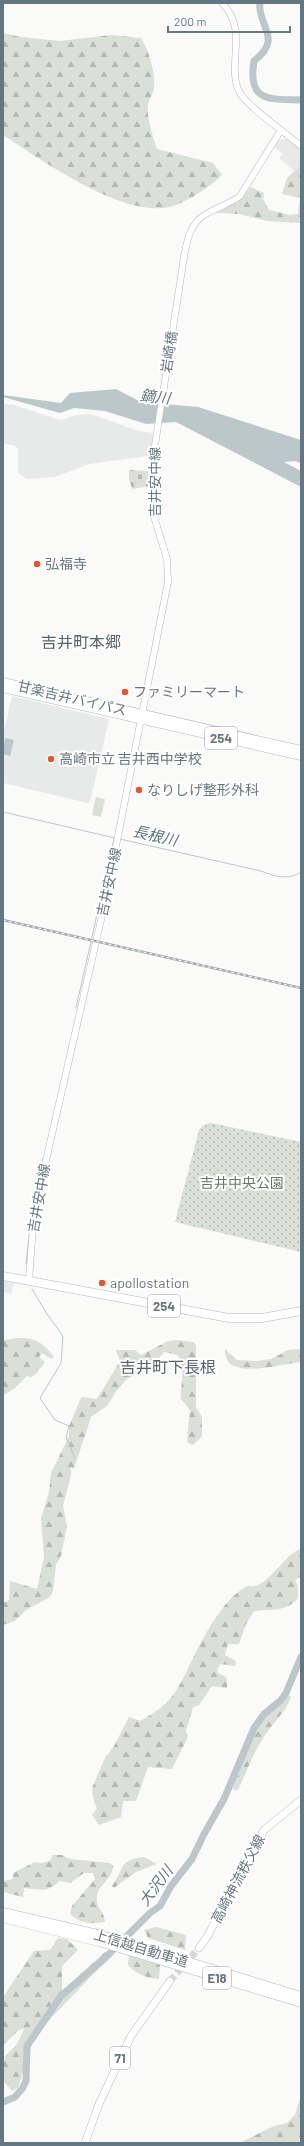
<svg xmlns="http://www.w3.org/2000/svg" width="304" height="2146" viewBox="0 0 304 2146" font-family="Barlow,'Noto Sans JP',sans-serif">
  <defs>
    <pattern id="forest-firs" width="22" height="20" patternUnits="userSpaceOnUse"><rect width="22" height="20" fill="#dadfd7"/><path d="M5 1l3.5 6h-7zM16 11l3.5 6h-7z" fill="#b4b9b4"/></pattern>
    <pattern id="cemetery-stones" width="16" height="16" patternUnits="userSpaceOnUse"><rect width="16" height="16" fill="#dadfd7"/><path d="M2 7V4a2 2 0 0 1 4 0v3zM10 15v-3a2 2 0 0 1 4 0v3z" fill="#b4b9b4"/></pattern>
    <pattern id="park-dots" width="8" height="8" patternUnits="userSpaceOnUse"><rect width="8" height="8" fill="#dadfd7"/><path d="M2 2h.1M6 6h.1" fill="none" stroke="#b4b9b4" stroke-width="1.8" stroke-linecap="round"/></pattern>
  </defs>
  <rect width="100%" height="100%" fill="#fafaf8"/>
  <g fill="#e8e9e9">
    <polygon points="286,139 301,150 301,165 295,172 279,158 283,154 274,147 279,140"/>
    <polygon points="3,404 14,405 61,420 76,415 90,414 139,431 153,433 150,454 149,456 89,464 55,477 27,479 18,473 18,448 12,445 3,444"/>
    <polygon points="12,696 109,719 90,802 88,803 3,783 3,735"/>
    <polygon points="3,1280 14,1282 11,1294 3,1292"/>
  </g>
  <polygon fill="#dadfd7" points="96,797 105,799 101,817 92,815"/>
  <g fill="url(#forest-firs)">
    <path d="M3,33l18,4 39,4 51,-6 30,3c8,13 15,36 13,51 -1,5 -5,10 -6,15 -2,11 5,34 9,45l56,14 9,12c-11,11 -33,26 -49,31 -47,15 -131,-46 -170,-71z"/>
    <polygon points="301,165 301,223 267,221 239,214 214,213 238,202 251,187 264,193 263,199 269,210 290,215 298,214 300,198 282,194 287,178"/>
    <path d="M20,1338c17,0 24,6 34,19l-3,2 -9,-6 -3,4 6,5 -9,12 -5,3 -4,-1 -13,13 -11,6v-55z"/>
    <path d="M176,1340l18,2 2,4v61l6,10v19l-9,9 -6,-3 3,-32 -9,-11c-1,-10 5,-36 -2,-42 -3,-3 -10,-4 -15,-5l-11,14 -26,13 -10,11 -10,16 -16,11 -17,52 -3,-1v7l-8,31 4,20 -6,30 -5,9 -3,26 -3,6 -24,13 -11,11 -12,4v-22l6,-3 1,-19 27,8 7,-32 -3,-39 8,-26 2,-19 18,-37v-10l12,-28 2,-1 13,2 2,-2 22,-36 -4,-11h19l6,5 27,-14z"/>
    <path d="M225,1349l12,11 19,1 15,-2 17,-9 13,-1v13c-18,1 -78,21 -76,-13z"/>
    <path d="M301,1548v29l-6,3 3,6v12c-11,14 -27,11 -44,13l-9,15 -6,18h-11l-3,11 11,6 -1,5 -15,-2 -3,8 10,6v10l-15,-2 -13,19 -6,2 -7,24 2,6 -16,32 -24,-2 -12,34h-13l-2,16 -22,8 -7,-10 5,-7 -3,-6 -2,-14 13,-30 9,-12 15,-29 11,4c36,-19 39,-35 56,-69 8,-16 18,-33 29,-47 4,-5 14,-15 21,-18 4,-1 10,0 14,-3 16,-10 25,-28 41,-36z"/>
    <path d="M288,1695l3,2c-6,17 -20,27 -29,43 -10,15 -16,34 -24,50l-3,1 -2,-4 21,-54 9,-15z"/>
    <path d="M53,1855h9l8,4 40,4 3,3c0,13 -14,18 -16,30 -2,11 8,16 8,26 -13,2 -25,2 -35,-8l2,-8 23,-27 -2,-6h-9l-14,10 -11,-2c-12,13 -19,8 -35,7l-1,9 -20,-5v-11l10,-2v-6l22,-11 6,1 9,-2z"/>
    <path d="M144,1857l13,7 -21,8 -22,16 -2,-2c13,-19 7,-26 32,-29z"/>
    <polygon points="156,1927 186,1935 185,1950 148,1938 144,1930"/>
    <polygon points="58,1938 67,1939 78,1950 62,1966 62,1991 105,1952 110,1957 51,2018 33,2041 18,2088 12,2091 3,2080 3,2067 5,2056 17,2044 24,2029 19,2030 3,2045 3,1997 34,1951 50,1950"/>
    <path d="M129,1955l31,9 -1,15c-13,-1 -23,-5 -31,-14z"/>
    <polygon points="301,2096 301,2143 239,2143 274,2126 287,2123 295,2115"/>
  </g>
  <polygon fill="url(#cemetery-stones)" points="129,470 148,471 150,486 132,489 129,479"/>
  <polygon fill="url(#park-dots)" points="211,1123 301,1142 301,1252 175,1222 199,1130 204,1125"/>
  <g fill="#bbc7cb">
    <polygon points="116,389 141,402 198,407 301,440 301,463 295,461 284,462 301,471 301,487 176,422 146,424 105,411 74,408 60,413 3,397 3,395 61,403 70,393"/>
    <polygon points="5,738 14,740 10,756 3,754"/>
  </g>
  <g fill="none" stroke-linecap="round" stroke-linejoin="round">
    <g stroke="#bbc7cb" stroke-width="1">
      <polyline points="3,812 115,838"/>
      <path d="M120,839l141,32c13,5 27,10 40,1"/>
      <polyline points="76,1008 114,839"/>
      <polyline points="26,1264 31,1219 43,1158"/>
      <polyline points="32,1289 47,1314 63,1336 61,1363 40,1398 55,1420 69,1426 66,1437 75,1458"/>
    </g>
    <g stroke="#bbc7cb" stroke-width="7">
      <path d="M260,3c-3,23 24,35 -6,58 -7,42 16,38 47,39"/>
      <polyline points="3,2102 15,2097 22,2089 26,2081 27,2046 61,1996 105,1958 150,1913 160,1906 171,1886 192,1859 204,1834 224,1799 254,1728 264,1714 280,1701 286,1693 301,1657"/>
    </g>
    <polyline stroke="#d5d9db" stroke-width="7" stroke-dasharray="7 3.5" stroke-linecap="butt" points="170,1981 199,1948"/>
    <defs>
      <g id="secondary">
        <path d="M222,3c28,28 3,63 18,90 10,16 46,40 61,53"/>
        <path d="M29,1280l4,-53 6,-36 65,-284 64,-325 -1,-23 -12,-39 -2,-62 31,-201c3,-17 6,-34 22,-43 11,-7 24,-10 34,-18l41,-66"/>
      </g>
      <g id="primary">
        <polyline points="199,1948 207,1937 264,1830 301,1800"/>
        <polyline points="85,2143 99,2104 131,2036 170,1981"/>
      </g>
      <g id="highway">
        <polyline points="3,682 301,750"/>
        <polyline points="3,688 301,756"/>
        <polyline points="3,1276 229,1318 262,1318 301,1311"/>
        <polyline points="3,1912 102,1935 301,1996"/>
        <polyline points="3,1918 99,1942 301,2003"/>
      </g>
    </defs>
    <use href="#secondary" stroke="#b3babf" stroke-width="7"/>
    <use href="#primary" stroke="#b5babe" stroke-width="8"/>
    <use href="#highway" stroke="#b4b9bd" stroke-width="9"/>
    <use href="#secondary" stroke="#fff" stroke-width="6"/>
    <use href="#primary" stroke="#fff" stroke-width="7"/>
    <use href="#highway" stroke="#fff" stroke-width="8"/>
    <defs>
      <polyline id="rail" points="3,920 301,988"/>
    </defs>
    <use href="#rail" stroke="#a2aab0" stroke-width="2.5"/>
    <use href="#rail" stroke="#fff" stroke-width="1" stroke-dasharray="3" stroke-linecap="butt"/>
  </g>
  <g fill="#e4572e" stroke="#fff" stroke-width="1.5">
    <circle cx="37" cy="564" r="4"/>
    <circle cx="125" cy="692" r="4"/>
    <circle cx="51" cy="759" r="4"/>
    <circle cx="139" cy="790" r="4"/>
    <circle cx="102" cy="1283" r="4"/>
  </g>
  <g text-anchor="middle" stroke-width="4" stroke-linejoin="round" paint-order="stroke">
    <g fill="#fff" stroke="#939fa8" stroke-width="1">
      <rect x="205" y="727" width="32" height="22" rx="3"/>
      <rect x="148" y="1295" width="32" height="22" rx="3"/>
      <rect x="203" y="1967" width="28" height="22" rx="3"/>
      <rect x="110" y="2047" width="20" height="22" rx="3"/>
    </g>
    <g font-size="13" font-weight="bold" fill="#657683">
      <text x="221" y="743">254</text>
      <text x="164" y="1311">254</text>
      <text x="217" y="1983">E18</text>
      <text x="120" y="2063">71</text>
    </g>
    <g font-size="14" fill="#657683" stroke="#fff">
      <text transform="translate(169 352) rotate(-81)" y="5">岩崎橋</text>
      <text transform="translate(155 482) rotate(-90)" y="5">吉井安中線</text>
      <text transform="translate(72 698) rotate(13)" y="5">甘楽吉井バイパス</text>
      <text transform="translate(109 882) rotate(-78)" y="5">吉井安中線</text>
      <text transform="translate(39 1198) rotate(-80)" y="5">吉井安中線</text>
      <text transform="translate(238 1879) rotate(-62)" y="5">高崎神流秩父線</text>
      <text transform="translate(141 1948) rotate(17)" y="5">上信越自動車道</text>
    </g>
    <g font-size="14" fill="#657683" stroke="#fff" text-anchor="start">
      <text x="45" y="569">弘福寺</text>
      <text x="133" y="697">ファミリーマート</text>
      <text x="59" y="764">高崎市立 吉井西中学校</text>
      <text x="147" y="795">なりしげ整形外科</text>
      <text x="110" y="1288">apollostation</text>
    </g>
    <g font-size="14" fill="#687a64" stroke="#fff">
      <text x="242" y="1188">吉井中央公園</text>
    </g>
    <g font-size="15" font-style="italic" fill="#60757c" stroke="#fff">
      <text transform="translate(155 397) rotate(7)" y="5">鏑川</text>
      <text transform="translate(155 836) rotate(13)" y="5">長根川</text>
      <text transform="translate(156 1886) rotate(-53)" y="5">大沢川</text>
    </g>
    <g font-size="16" fill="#57646e" stroke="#fff">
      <text x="81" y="648">吉井町本郷</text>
      <text x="168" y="1373">吉井町下長根</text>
    </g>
  </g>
  <rect width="304" height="2146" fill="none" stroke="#657683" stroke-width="8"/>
  <path d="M168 26v6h122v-6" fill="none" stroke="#657683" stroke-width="2"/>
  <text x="174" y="26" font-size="12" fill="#657683" stroke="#ffffff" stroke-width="3" paint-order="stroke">200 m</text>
</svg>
